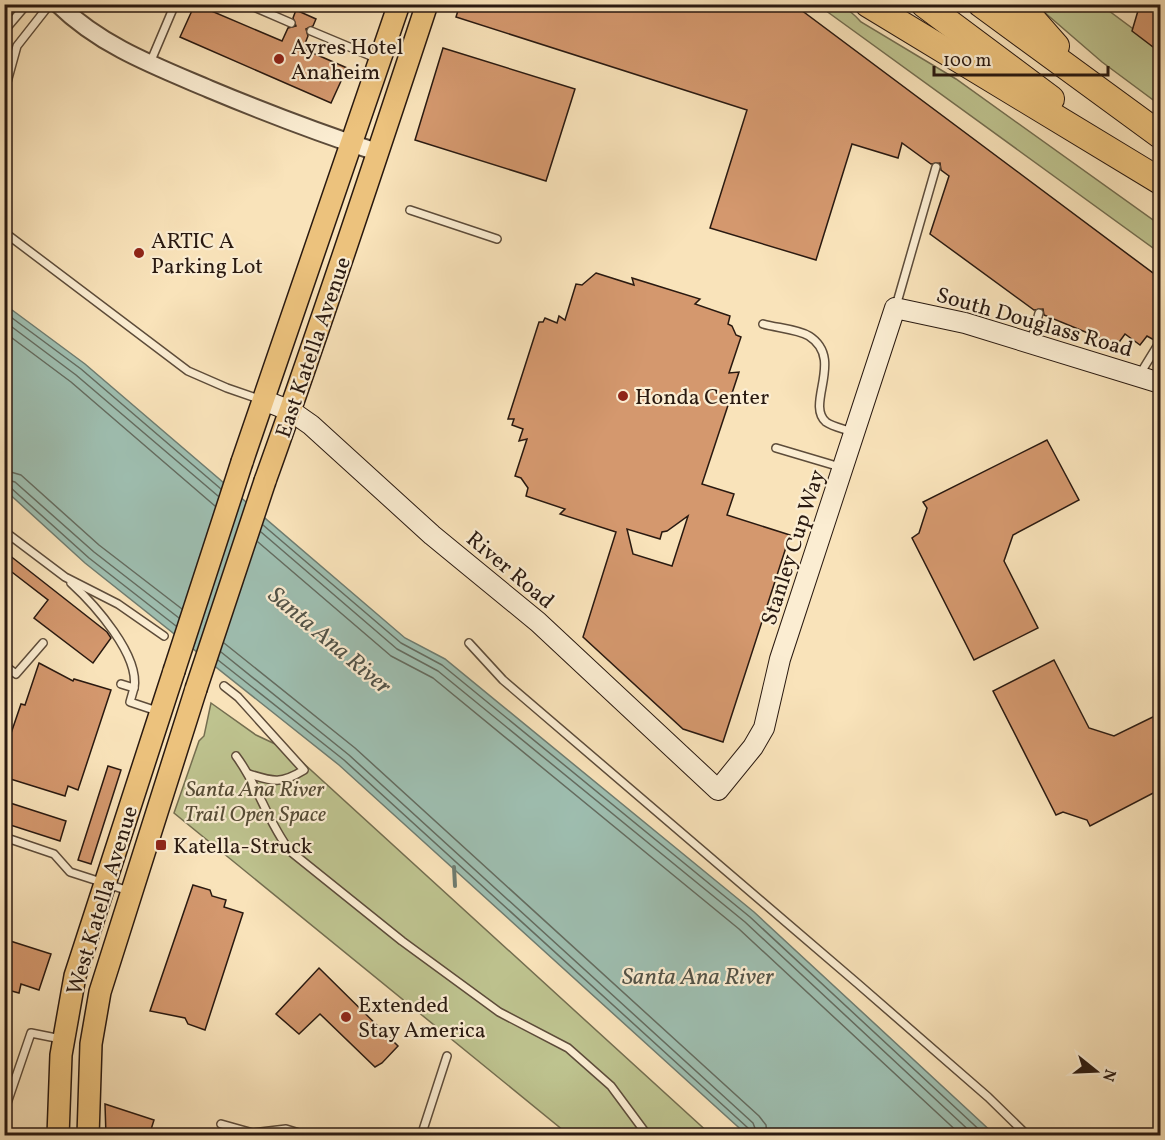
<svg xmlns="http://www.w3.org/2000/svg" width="1165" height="1140" viewBox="0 0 1165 1140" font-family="Vollkorn,serif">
  <rect width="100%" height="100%" fill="#f9e3ba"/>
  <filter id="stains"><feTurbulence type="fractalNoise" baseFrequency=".00333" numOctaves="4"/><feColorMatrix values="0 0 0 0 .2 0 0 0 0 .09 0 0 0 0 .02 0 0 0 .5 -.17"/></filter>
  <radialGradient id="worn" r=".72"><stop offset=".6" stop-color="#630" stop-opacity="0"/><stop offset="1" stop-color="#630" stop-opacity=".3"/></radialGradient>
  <g fill="#bec38f" stroke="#746e50" stroke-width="1.5">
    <path d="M818,5c21,-1 29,1 43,17l95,57 204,146v28z"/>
    <polygon points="1036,5 1101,5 1160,49 1160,105 1102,62"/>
    <polygon points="211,703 256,735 290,751 711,1135 569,1135 174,813 199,741 204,736"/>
  </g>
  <polygon fill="#9ebeb0" stroke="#6f7c70" stroke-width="1.5" points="4,304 85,364 405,638 445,659 754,912 995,1135 747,1135 339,765 85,563 5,490"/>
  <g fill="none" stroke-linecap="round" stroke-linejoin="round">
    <g stroke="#646c60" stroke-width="1.5">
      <polyline points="4,312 81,369 221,489"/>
      <polyline points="4,321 76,375 218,496"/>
      <polyline points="4,332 71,382 215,506"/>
      <polyline points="4,470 21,475 99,545 182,609"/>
      <polyline points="4,479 15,482 94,552 179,618"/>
      <polyline points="4,486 11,488 89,558 176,626"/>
      <polyline points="263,525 401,643 442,665 750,917 986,1136"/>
      <polyline points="261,532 397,649 438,671 745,922 975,1136"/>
      <polyline points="258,542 391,656 433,678 739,929 962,1136"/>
      <polyline points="224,643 355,748 759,1116 766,1125 767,1136"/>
      <polyline points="221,652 349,755 753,1123 758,1136"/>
      <polyline points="218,660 344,760 748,1128 751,1136"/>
    </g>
    <polyline stroke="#6f7c70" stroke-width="4" points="454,867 455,886"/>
  </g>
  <g fill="#d4986e" stroke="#291910" stroke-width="1.5" fill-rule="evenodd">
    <polygon points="195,4 282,41 288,28 296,26 293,18 296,10 316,19 313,26 306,29 308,36 304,46 307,47 306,50 347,68 331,103 180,37"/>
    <polygon points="460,4 793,4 1161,279 1161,338 1154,340 1147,336 1140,345 1125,334 1117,345 1044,315 1043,309 1034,310 930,234 949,176 941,170 940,163 931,164 902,143 898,158 852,144 816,260 710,228 747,110 456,17"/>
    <polygon points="1140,4 1161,4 1161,53 1132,31"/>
    <polygon points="443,48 575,89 546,181 415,140"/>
    <path d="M596,273l38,12 -2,-7 68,21 -5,5 35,12 -2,8 4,2 4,9 5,2 -12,36 10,-1 -37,112 32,10 -7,21 63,20 -67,207 -40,-13 -100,-92 33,-105 -56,-18 5,-5 -39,-13 2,-8 -7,-10 -6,-2 12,-37 -8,2 4,-12 -11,-4 2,-6h-6l31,-97h4l2,-4 12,5 2,-7 6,4 11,-36 6,1zM688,516l-16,50 -39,-12 -6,-25 33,10 2,-7 5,-1z"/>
    <polygon points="1047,440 1079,500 1013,535 1004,561 1038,628 974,660 912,538 919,533 927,508 923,502"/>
    <polygon points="4,551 107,632 111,638 93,663 34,618 48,600 4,566"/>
    <polygon points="1054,660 1089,728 1114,736 1161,713 1161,789 1090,826 1087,820 1063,812 1056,815 993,691"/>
    <polygon points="39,663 73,681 74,679 111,690 78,790 68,786 65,796 4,777 10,752 5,751 21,704 25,705"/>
    <polygon points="108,766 121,770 91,864 78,860"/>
    <polygon points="4,801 66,821 60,841 4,823"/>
    <polygon points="193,885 210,890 212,896 226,900 224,907 243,913 205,1030 188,1024 185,1018 150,1011"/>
    <polygon points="4,939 51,954 39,990 21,984 19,993 4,989"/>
    <polygon points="319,968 398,1046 382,1063 375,1067 320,1014 299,1034 276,1014"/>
    <polygon points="105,1104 154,1120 149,1136 106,1136"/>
  </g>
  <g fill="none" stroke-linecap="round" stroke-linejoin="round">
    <defs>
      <g id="service">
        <polyline points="247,4 291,23"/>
        <polyline points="4,31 27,4"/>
        <polyline points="311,31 378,59"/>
        <polyline points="150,63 175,4"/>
        <polyline points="4,93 17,46 50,4"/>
        <polyline points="410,210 497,239"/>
        <polyline points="4,232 188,371 227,388 262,400"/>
        <polyline points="896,306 936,167"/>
        <path d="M763,324c14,4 34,5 46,12 36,23 -4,68 17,86 7,5 19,7 26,10"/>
        <polyline points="1031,342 1039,313"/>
        <polyline points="1140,374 1159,343"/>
        <polyline points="776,448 840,467"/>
        <polyline points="4,531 65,577 118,604 164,636"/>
        <path d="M71,583c23,21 69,72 63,105"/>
        <polyline points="469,643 503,680 857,983 988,1097 1028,1136"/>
        <polyline points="4,665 16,674 43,643"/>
        <polyline points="121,684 134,688 130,702 157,711"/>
        <path d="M224,686l14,11 66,73c-23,14 -30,12 -55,4"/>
        <path d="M236,756c22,29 31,65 54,95l112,90 97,71 69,36 43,38 37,50"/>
        <polyline points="4,837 54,854 70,872 129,891"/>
        <polyline points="4,1112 31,1033 61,1039"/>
        <polyline points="221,1124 253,1133 286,1129 309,1136"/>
        <polyline points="421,1136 447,1056"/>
      </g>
      <path id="tertiary" d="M58,4c43,42 97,62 151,85 55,23 110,44 168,63"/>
      <polyline id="secondary" points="263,400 291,411 311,425 432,535 538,622 718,790 753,747 764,728 780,659 895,308 965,323 1160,383"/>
      <g id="primary">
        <polyline points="242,462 399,4"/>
        <path d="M265,481c57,-158 109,-317 162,-477"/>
        <polyline points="58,1136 61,1055 75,976 174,671"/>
        <polyline points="88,1136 91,1044 100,992 196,689"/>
      </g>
      <g id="motorway">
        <polyline points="868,4 1160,181"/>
        <polyline points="924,4 1051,99"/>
        <polyline points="981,4 1160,135"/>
        <polyline points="1019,4 1056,46"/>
      </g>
    </defs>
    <use href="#service" stroke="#5d4c3a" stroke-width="10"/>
    <use href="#tertiary" stroke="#5d4c3a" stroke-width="20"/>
    <use href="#secondary" stroke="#291910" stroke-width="22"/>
    <use href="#primary" stroke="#291910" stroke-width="24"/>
    <use href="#motorway" stroke="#291910" stroke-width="28"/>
    <use href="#service" stroke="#fbedd2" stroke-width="7"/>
    <use href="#tertiary" stroke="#fbedd2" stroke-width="16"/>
    <use href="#secondary" stroke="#fbedd2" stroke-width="20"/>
    <use href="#primary" stroke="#ecc27d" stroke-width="21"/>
    <use href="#motorway" stroke="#ecc27d" stroke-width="26"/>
    <defs>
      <g id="primary-bridge">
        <polyline points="174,671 242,462"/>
        <polyline points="196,689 265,481"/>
      </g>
    </defs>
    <use href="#primary-bridge" stroke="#291910" stroke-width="24" stroke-linecap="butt"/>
    <use href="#primary-bridge" stroke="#ecc27d" stroke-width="21"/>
  </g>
  <g fill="#8f2418" stroke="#fbedd2" stroke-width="2">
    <circle cx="279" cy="59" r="6"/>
    <circle cx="139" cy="253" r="6"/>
    <circle cx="623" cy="396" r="6"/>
    <rect x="155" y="839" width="12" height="12" rx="3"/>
    <circle cx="346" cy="1017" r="6"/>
  </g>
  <g text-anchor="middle" stroke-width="4.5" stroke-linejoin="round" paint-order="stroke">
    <g font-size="22" fill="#291910" stroke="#fbedd2" text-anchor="start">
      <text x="291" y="54">Ayres Hotel<tspan x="291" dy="25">Anaheim</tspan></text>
      <text x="151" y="248">ARTIC A<tspan x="151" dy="25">Parking Lot</tspan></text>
      <text x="635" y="404">Honda Center</text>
      <text x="173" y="853">Katella-Struck</text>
      <text x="358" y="1012">Extended<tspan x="358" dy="25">Stay America</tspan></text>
    </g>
    <g font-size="22" fill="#291910" stroke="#fbedd2">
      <text transform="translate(1035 321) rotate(16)" y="8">South Douglass Road</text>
      <text transform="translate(312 347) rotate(-71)" y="8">East Katella Avenue</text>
      <text transform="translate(792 547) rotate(-72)" y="8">Stanley Cup Way</text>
      <text transform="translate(511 569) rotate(40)" y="8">River Road</text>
      <text transform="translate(101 900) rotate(-73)" y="8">West Katella Avenue</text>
    </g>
    <g font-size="22" font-style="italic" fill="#564c36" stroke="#fbedd2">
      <text x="255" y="796">Santa Ana River<tspan x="255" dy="25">Trail Open Space</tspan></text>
    </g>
    <g font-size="24" font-style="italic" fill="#525348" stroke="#fbedd2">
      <text transform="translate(330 640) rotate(40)" y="8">Santa Ana River</text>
      <text x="698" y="984">Santa Ana River</text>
    </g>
  </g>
  <rect width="1165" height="1140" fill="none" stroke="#f9e3ba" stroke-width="24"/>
  <rect x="6" y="6" width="1153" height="1128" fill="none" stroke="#291910" stroke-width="3"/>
  <rect x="12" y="12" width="1141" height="1116" fill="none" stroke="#291910" stroke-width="1.5"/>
  <g transform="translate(1096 1071) rotate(108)" stroke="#fbedd2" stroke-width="4.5" paint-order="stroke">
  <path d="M0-4.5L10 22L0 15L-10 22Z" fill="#291910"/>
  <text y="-9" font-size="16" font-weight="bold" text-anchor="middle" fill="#291910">N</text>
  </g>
  <path d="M934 66v9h174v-9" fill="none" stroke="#291910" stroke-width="3"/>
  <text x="943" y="66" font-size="18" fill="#291910" stroke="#fbedd2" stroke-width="4.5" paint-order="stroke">100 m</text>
  <rect width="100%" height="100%" filter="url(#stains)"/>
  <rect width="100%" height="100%" fill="url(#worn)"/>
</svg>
